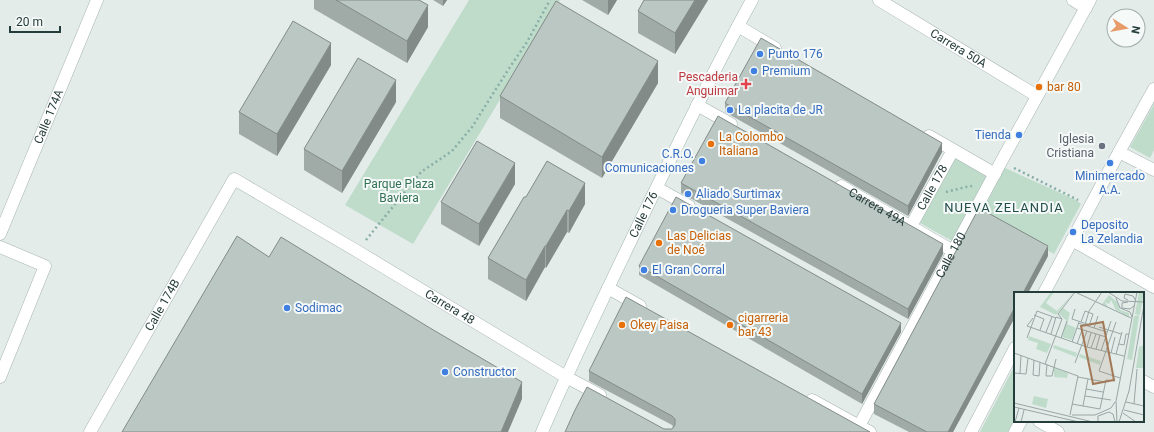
<svg xmlns="http://www.w3.org/2000/svg" width="1154" height="432" viewBox="0 0 1154 432" font-family="Roboto,sans-serif">
  <rect width="100%" height="100%" fill="#e4ecea"/>
  <g fill="#bfdccb">
    <polygon points="469,0 560,0 413,244 345,205"/>
    <polygon points="1154,104 1154,150 1150,158 1130,147"/>
    <polygon points="956,156 989,175 954,242 920,223"/>
    <polygon points="1003,167 1076,200 1081,204 1054,254 979,213"/>
    <polygon points="1015,365 1015,418 1008,432 980,432"/>
  </g>
  <g fill="none" stroke-linecap="round" stroke-linejoin="round">
    <defs>
      <g id="street">
        <path id="s1" d="M879,0l158,96"/>
        <polyline points="1073,0 1086,8"/>
        <polyline points="738,26 775,48"/>
        <polyline points="697,105 731,124"/>
        <polyline points="929,136 995,174"/>
        <polyline points="1119,152 1154,170"/>
        <path id="s2" d="M841,186l112,65"/>
        <polyline points="657,188 689,206"/>
        <path id="s3" d="M911,226l42,-76"/>
        <path id="s4" d="M0,234l97,-234"/>
        <polyline points="1072,240 1154,287"/>
        <polyline points="0,247 45,266 0,377"/>
        <polyline points="608,288 640,306"/>
        <polyline points="1044,293 1119,152 1154,89"/>
        <polyline points="1143,381 1154,387"/>
        <polyline points="812,400 870,432"/>
        <polyline points="1039,421 1058,432"/>
        <path id="s5" d="M859,426l142,-264 89,-162"/>
        <path id="s6" d="M90,432l144,-253 123,72 209,126 34,18"/>
        <polyline points="971,432 1015,348"/>
        <polyline points="1015,432 1021,421"/>
      </g>
      <g id="secondary">
        <path id="s7" d="M542,432c33,-77 70,-152 106,-227 34,-69 67,-138 104,-205"/>
      </g>
    </defs>
    <use href="#street" stroke="#a7b4b2" stroke-width="13"/>
    <use href="#secondary" stroke="#a3b7b3" stroke-width="13"/>
    <g stroke="#87aea7" stroke-width="2.5" stroke-dasharray="2 3" stroke-linecap="butt">
      <polyline points="1014,168 1078,200"/>
      <polyline points="946,192 966,187 972,186"/>
      <polyline points="366,240 421,172 452,151 472,127 508,70 527,42 550,0"/>
    </g>
    <use href="#street" stroke="#fff" stroke-width="12"/>
    <use href="#secondary" stroke="#fff" stroke-width="12"/>
  </g>
  <g fill="#a0aba8">
    <polygon points="314,0 419,0 428,27 407,63 314,9"/>
    <polygon points="433,0 447,0 443,6"/>
    <polygon points="582,0 617,0 608,15"/>
    <polygon points="708,0 675,54 638,33 638,11"/>
    <polygon points="331,65 277,156 239,134 239,112"/>
    <polygon points="658,83 602,178 500,118 500,96"/>
    <polygon points="396,102 342,193 304,170 304,149"/>
    <polygon points="725,103 942,152 908,216 725,112"/>
    <polygon points="681,183 943,254 908,319 681,193"/>
    <polygon points="515,184 479,246 441,224 441,202"/>
    <polygon points="526,197 585,204 569,233 567,232 546,268 545,267 526,301 488,279 488,258"/>
    <polygon points="1048,256 1028,293 1015,293 1015,317 953,432 909,432 874,414 874,404"/>
    <polygon points="639,266 901,332 862,404 639,275"/>
    <polygon points="589,371 870,432 664,429 672,429 673,427 672,425 589,381"/>
  </g>
  <g fill="#828b88">
    <polygon points="443,0 447,0 443,6"/>
    <polygon points="608,0 617,0 608,15"/>
    <polygon points="695,0 708,0 675,54 675,33"/>
    <polygon points="428,5 428,27 407,63 407,41"/>
    <polygon points="331,43 331,65 277,156 277,134"/>
    <polygon points="658,61 658,83 602,178 602,157"/>
    <polygon points="396,80 396,102 342,193 342,171"/>
    <polygon points="942,143 942,152 908,216 908,206"/>
    <polygon points="515,163 515,184 479,246 479,224"/>
    <polygon points="585,183 585,204 569,233 569,211"/>
    <polygon points="567,210 567,232 546,268 546,246"/>
    <polygon points="943,244 943,254 908,319 908,309"/>
    <polygon points="545,246 545,267 526,301 526,280"/>
    <polygon points="1048,246 1048,256 1028,293 1023,293"/>
    <polygon points="1015,307 1015,317 953,432 948,432"/>
    <polygon points="901,323 901,332 862,404 862,394"/>
    <polygon points="522,382 522,399 508,432 501,432"/>
  </g>
  <g fill="#bac7c3" stroke="#828b88">
    <polygon points="336,0 419,0 428,5 407,41"/>
    <polygon points="644,0 695,0 675,33 638,11"/>
    <polygon points="556,1 658,61 602,157 500,96"/>
    <polygon points="293,21 331,43 277,134 239,112"/>
    <polygon points="761,38 942,143 908,206 725,103"/>
    <polygon points="358,58 396,80 342,171 304,149"/>
    <polygon points="718,116 943,244 908,309 681,183"/>
    <polygon points="477,141 515,163 479,224 441,202"/>
    <polygon points="547,161 585,183 569,211 567,210 546,246 545,246 526,280 488,258 524,197 526,197"/>
    <polygon points="676,197 901,323 862,394 639,266"/>
    <polygon points="979,208 1048,246 1023,293 1015,293 1015,307 948,432 927,432 874,404"/>
    <polygon points="237,236 269,257 281,237 430,328 522,382 501,432 122,432"/>
    <polygon points="626,297 870,432 565,432 575,410 587,387 664,429 672,429 675,425 675,419 672,416 589,371"/>
  </g>
  <g fill="#3f7fe0" stroke="#f5f9f8" stroke-width="1.5">
    <circle cx="760" cy="54" r="4"/>
    <circle cx="754" cy="71" r="4"/>
    <circle cx="730" cy="110" r="4"/>
    <circle cx="1019" cy="135" r="4"/>
    <circle cx="702" cy="161" r="4"/>
    <circle cx="1110" cy="163" r="4"/>
    <circle cx="688" cy="194" r="4"/>
    <circle cx="673" cy="210" r="4"/>
    <circle cx="1073" cy="232" r="4"/>
    <circle cx="644" cy="270" r="4"/>
    <circle cx="287" cy="308" r="4"/>
    <circle cx="445" cy="372" r="4"/>
  </g>
  <path fill="#e0444e" stroke="#f5f9f8" stroke-width="1.5" d="M744 78h4v4h4v4h-4v4h-4v-4h-4v-4h4z"/>
  <g fill="#e8710a" stroke="#f5f9f8" stroke-width="1.5">
    <circle cx="1039" cy="87" r="4"/>
    <circle cx="711" cy="144" r="4"/>
    <circle cx="659" cy="243" r="4"/>
    <circle cx="622" cy="325" r="4"/>
    <circle cx="730" cy="325" r="4"/>
  </g>
  <circle fill="#6b7280" stroke="#f5f9f8" stroke-width="1.5" cx="1102" cy="146" r="4"/>
  <g text-anchor="middle" stroke-width="4" stroke-linejoin="round" paint-order="stroke">
    <g font-size="12" fill="#253d3a" stroke="#f5f9f8">
      <text dy="4" stroke="none"><textPath href="#s1" startOffset="93">Carrera 50A</textPath></text>
      <text dy="4" stroke="none"><textPath href="#s4" startOffset="127">Calle 174A</textPath></text>
      <text dy="4" stroke="none"><textPath href="#s3" startOffset="44">Calle 178</textPath></text>
      <text dy="4" stroke="none"><textPath href="#s2" startOffset="42">Carrera 49A</textPath></text>
      <text dy="4" stroke="none"><textPath href="#s7" startOffset="240">Calle 176</textPath></text>
      <text dy="4" stroke="none"><textPath href="#s5" startOffset="194">Calle 180</textPath></text>
      <text dy="4" stroke="none"><textPath href="#s6" startOffset="146">Calle 174B</textPath></text>
      <text dy="4" stroke="none"><textPath href="#s6" startOffset="542">Carrera 48</textPath></text>
    </g>
    <g font-size="12" fill="#366cbe" stroke="#f5f9f8" text-anchor="start">
      <text x="768" y="58">Punto 176</text>
      <text x="762" y="75">Premium</text>
      <text x="738" y="114">La placita de JR</text>
      <text x="1011" y="139" text-anchor="end">Tienda</text>
      <text x="694" y="158" text-anchor="end">C.R.O.<tspan x="694" dy="14">Comunicaciones</tspan></text>
      <text x="1110" y="180" text-anchor="middle">Minimercado<tspan x="1110" dy="14">A.A.</tspan></text>
      <text x="696" y="198">Aliado Surtimax</text>
      <text x="681" y="214">Drogueria Super Baviera</text>
      <text x="1081" y="229">Deposito<tspan x="1081" dy="14">La Zelandia</tspan></text>
      <text x="652" y="274">El Gran Corral</text>
      <text x="295" y="312">Sodimac</text>
      <text x="453" y="376">Constructor</text>
    </g>
    <g font-size="12" fill="#be3a42" stroke="#f5f9f8" text-anchor="end">
      <text x="738" y="81">Pescaderia<tspan x="738" dy="14">Anguimar</tspan></text>
    </g>
    <g font-size="12" fill="#c56008" stroke="#f5f9f8" text-anchor="start">
      <text x="1047" y="91">bar 80</text>
      <text x="719" y="141">La Colombo<tspan x="719" dy="14">Italiana</tspan></text>
      <text x="667" y="240">Las Delicias<tspan x="667" dy="14">de Noé</tspan></text>
      <text x="738" y="322">cigarreria<tspan x="738" dy="14">bar 43</tspan></text>
      <text x="630" y="329">Okey Paisa</text>
    </g>
    <g font-size="12" fill="#5b616d" stroke="#f5f9f8" text-anchor="end">
      <text x="1094" y="143">Iglesia<tspan x="1094" dy="14">Cristiana</tspan></text>
    </g>
    <g font-size="12" fill="#327154" stroke="#f5f9f8">
      <text x="399" y="188">Parque Plaza<tspan x="399" dy="14">Baviera</tspan></text>
    </g>
    <g font-size="13" letter-spacing="1" fill="#224e4a" stroke="#f5f9f8">
      <text x="1004" y="212">NUEVA ZELANDIA</text>
    </g>
  </g>
  <g transform="translate(1014 292)">
    <rect width="130" height="130" fill="#e4ecea"/>
    <path d="M37,0h3l-8,11 11,8 17,-19 -18,23 -16,-8zM125,0h5l-4,23 -5,-1zM95,3l8,7 3,8 9,3v4l-13,-7 -5,-10 -2,4 -4,-2 3,5 -6,-3zM49,16l7,5 -3,11 9,4 -4,12 -10,-3 5,-16 -8,-7zM124,23l1,2 -7,43 -5,-1 7,-43zM15,44l22,8 -4,9 -11,-4 2,-6 -10,-3zM40,53l23,8 -1,4 -23,-9zM130,53v23h-8l3,-21zM66,62l21,7 -1,4 -21,-8zM40,76l14,5 -1,5 -13,-1zM20,104l14,3 -2,9 -14,-4z" fill="#bfdccb"/>
    <path fill="none" stroke="#98a6a4" stroke-width="1" d="M94,0l14,9 22,1M102,6l4,10 10,4 2,5M114,8l-4,-2 1,-4 8,2 3,5M114,10l-6,1v5l8,1 5,-4M61,17l-3,10 18,6M20,23l10,4 -4,11M19,26l-6,8 60,21 37,9M48,27l-4,-5 17,-22 56,26M67,30l4,-11 8,3 -4,12M102,30l-17,49 21,7M64,31l29,9M71,33l4,-14 13,-19M85,35l22,7M63,36l29,9M80,36l4,-12M32,40l6,-15M37,42l5,-17 6,2M13,46l10,-27 19,7M47,46l6,-17M58,50l7,-20M63,52l5,-14M105,52l5,1 2,-11h3M73,55l4,-14M77,56l5,-14M82,57l4,-14M87,59l10,-30M0,61l64,23 -8,39M97,61l4,-16M102,62l6,-22M20,68l-1,15 6,1 1,-14M61,71l12,-32M31,72l17,-45M33,72l-1,12h6l4,-17M0,81l12,1 2,-16M6,82l1,-19M64,85l27,5M72,97l17,3M71,104l26,4M112,110l18,4M0,111l79,19M58,112l28,5 6,-29 9,1M120,112l3,-35M69,114l5,-27M0,115l65,15M110,118l20,5M109,121l13,9M58,123h23l16,-7 4,-6M1,130l4,-14M7,130l3,-12M84,130v-6l11,-4 4,2 2,8M103,130l-1,-21 21,-109M105,130l10,-31 15,-86"/>
    <path fill="#a37a58" fill-opacity="0.15" stroke="#a37a58" stroke-width="2" d="M89,30l11,58 -21,4 -12,-58z"/>
    <rect width="130" height="130" fill="none" stroke="#253d3a" stroke-width="2"/>
  </g>
  <g transform="translate(1126 28) rotate(101)"><circle r="19" fill="#f5f9f8" stroke="#a2aeac"/>
  <path d="M0-3L7 15L0 10L-7 15Z" fill="#e79b68"/>
  <text y="-6" font-size="11" font-weight="bold" text-anchor="middle" fill="#253d3a">N</text>
  </g>
  <path d="M10 26v6h50v-6" fill="none" stroke="#253d3a" stroke-width="2"/>
  <text x="16" y="26" font-size="12" fill="#253d3a" stroke="#f5f9f8" stroke-width="3" paint-order="stroke">20 m</text>
</svg>
